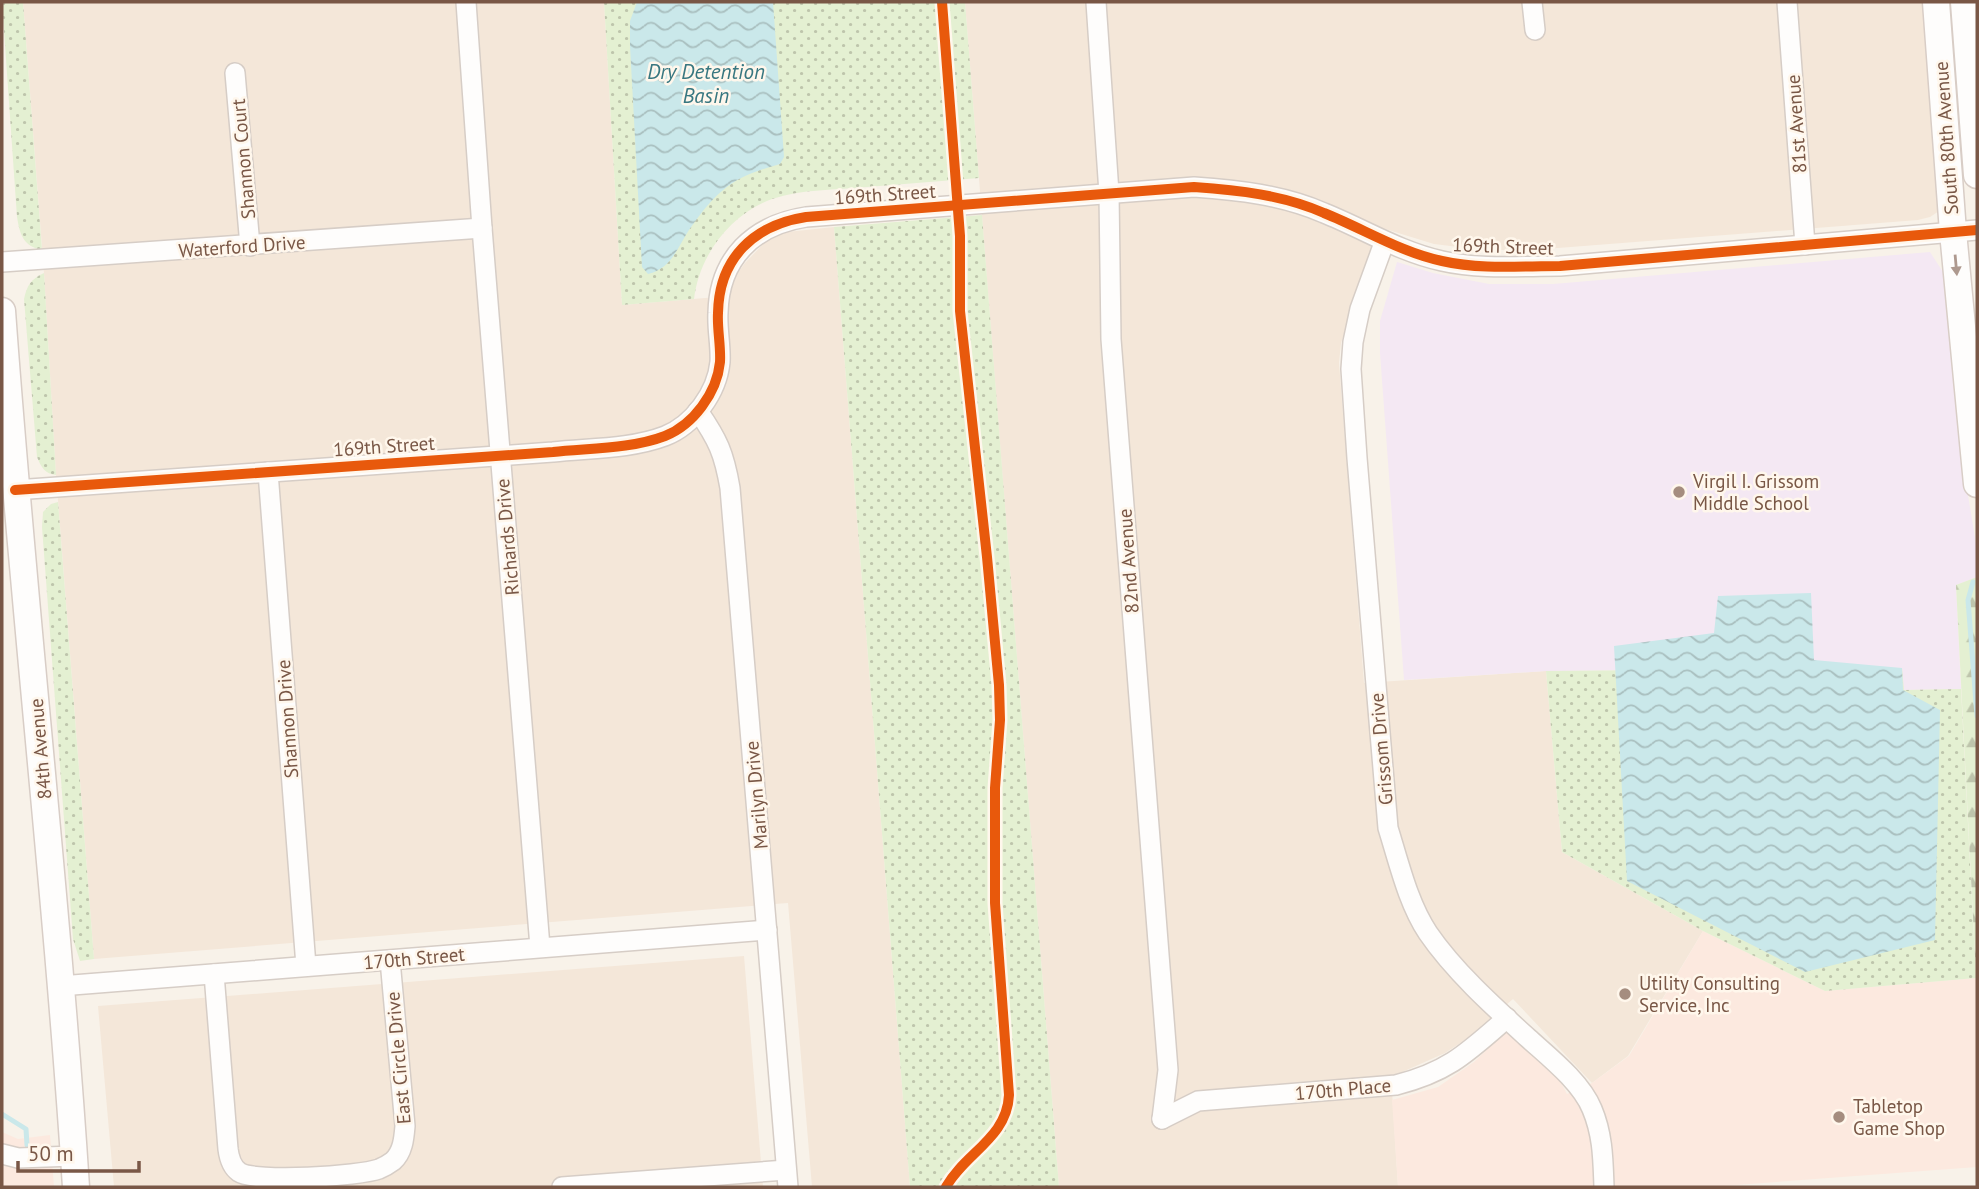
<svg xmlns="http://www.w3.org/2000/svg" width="1979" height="1189" viewBox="0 0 1979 1189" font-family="'PT Sans',sans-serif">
  <defs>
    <pattern id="grass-dots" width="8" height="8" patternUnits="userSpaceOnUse" patternTransform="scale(1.75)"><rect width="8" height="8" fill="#e4f0d2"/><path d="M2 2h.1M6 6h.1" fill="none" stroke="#bec5ac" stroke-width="1.8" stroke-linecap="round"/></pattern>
    <pattern id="forest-firs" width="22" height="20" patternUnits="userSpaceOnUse" patternTransform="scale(1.75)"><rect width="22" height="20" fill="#e4f0d2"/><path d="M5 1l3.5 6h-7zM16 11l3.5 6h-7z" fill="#bec5ac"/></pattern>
    <pattern id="water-waves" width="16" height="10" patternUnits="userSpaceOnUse" patternTransform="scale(1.75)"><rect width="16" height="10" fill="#cae8ea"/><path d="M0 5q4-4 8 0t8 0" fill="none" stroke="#a9bfbf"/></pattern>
  </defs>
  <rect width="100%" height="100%" fill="#f8f2e9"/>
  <g fill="#f4e7d9">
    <polygon points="23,2 604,2 622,305 729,296 734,278 745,263 769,238 787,232 834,227 910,1187 812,1187 788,903 94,959 56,475 44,273"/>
    <polygon points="965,2 1927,2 1939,211 1930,217 1918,220 1532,250 1483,250 1434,244 1382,228 1351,311 1341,343 1339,363 1364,683 1546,671 1562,852 1703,931 1628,1056 1592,1083 1513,999 1471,1036 1445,1053 1400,1073 1391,1075 1398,1187 1059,1187"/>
    <polygon points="744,956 763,1187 114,1187 98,1006"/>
  </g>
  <g fill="#fce9df">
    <polygon points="1703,931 1825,991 1976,978 1977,1167 1709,1187 1398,1187 1392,1100 1438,1087 1474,1062 1506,1031 1560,1081 1567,1094 1592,1083 1629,1056"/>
    <polygon points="2,1132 18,1139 50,1135 54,1187 2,1187"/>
  </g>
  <polygon fill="#f4e8f3" points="1930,252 1943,272 1958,434 1977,550 1977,577 1956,585 1961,689 1903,690 1902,668 1546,671 1404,680 1380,353 1380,321 1397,262 1433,273 1489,284 1553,284"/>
  <g fill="url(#grass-dots)">
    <path d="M2,2h21l19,248c-19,-4 -22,-15 -25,-33z"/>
    <path d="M604,2h361l14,176c-37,3 -75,6 -112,9 -31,3 -65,2 -95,12 -42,15 -73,57 -78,100l-72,6z"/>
    <polygon points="982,215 1059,1187 910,1187 834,227"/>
    <path d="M44,273l12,202c-11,-1 -15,-8 -19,-18l-13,-158c3,-14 7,-20 20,-26z"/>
    <polygon points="58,502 94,959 80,961 73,939 42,527 43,512 51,504"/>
    <polygon points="1902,668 1904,690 1961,689 1976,978 1825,991 1703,931 1562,852 1546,671"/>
  </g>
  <polygon fill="url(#forest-firs)" points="1977,577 1977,995 1956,585"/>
  <g fill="url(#water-waves)">
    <path d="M637,2h136l11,155 -4,7c-21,6 -41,12 -58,27 -10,8 -21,22 -28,32 -15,19 -20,45 -46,51l-6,-7 -12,-221v-25z"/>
    <polygon points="1811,593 1814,660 1902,668 1903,690 1940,710 1935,940 1805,972 1627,881 1614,646 1714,633 1718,596"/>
  </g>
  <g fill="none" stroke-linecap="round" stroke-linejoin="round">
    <g stroke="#cae8ea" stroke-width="5">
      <polyline points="1973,582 1968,600 1977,716"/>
      <polyline points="2,1114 26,1129 27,1145"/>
    </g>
    <defs>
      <g id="street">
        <polyline points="466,2 482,228 540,947"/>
        <polyline points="1096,2 1109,193 1111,339 1168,1070 1162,1119"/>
        <polyline points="1532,2 1535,30"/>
        <polyline points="1787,2 1805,245"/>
        <polyline points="235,73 250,246"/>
        <path d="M1384,243l-24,66 -7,33 -2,27 6,89 31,370c11,35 20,75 40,105 26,38 66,74 100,105 21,19 53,44 64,71 11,26 11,51 12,78"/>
        <polyline points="2,262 482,228"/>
        <path d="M698,411c20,29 26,42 32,77l58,699"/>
        <polyline points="268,472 306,966"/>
        <path d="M15,490l538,-38c36,-4 78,-3 112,-16 28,-11 52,-43 55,-74 1,-16 -3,-33 -2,-49 1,-55 36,-88 88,-96l388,-30c44,3 89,8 130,26 40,16 76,39 118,48 39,9 79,5 118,5l417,-36"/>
        <path d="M214,974l14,175c1,8 4,18 11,23 16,11 121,4 140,-3 5,-2 10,-5 14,-8 10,-9 11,-23 12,-35l-15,-166"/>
        <polyline points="60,986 767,930"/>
        <path d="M1162,1119l36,-18 198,-16c52,-13 71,-32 111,-67"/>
        <polyline points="2,1154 18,1158 74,1156"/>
        <polyline points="562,1187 786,1170"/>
      </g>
      <g id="secondary">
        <polyline points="1936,2 1953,232 1977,484"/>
        <polyline points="1964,2 1977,175"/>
        <path d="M2,311c21,293 55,584 74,876"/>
      </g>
    </defs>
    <use href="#street" stroke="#d6cdc6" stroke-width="22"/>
    <use href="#secondary" stroke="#d8cdc6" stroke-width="29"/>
    <use href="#street" stroke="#fefdfc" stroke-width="19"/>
    <use href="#secondary" stroke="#fefdfc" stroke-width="26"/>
    <defs>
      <g id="cycleway">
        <path d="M942,2l18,234v75l27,246 12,128 1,35 -5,68v115l14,192c-2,43 -44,58 -63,92"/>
        <path d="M15,490l538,-38c36,-4 78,-3 112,-16 28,-11 52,-43 55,-74 1,-16 -3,-33 -2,-49 1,-55 36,-88 88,-96l388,-30c44,3 89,8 130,26 40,16 76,39 118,48 39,9 79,5 118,5l417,-36"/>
      </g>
    </defs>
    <use href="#cycleway" stroke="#fff7ec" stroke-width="15"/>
    <use href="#cycleway" stroke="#e8590c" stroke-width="10"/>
  </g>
  <defs><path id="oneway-solid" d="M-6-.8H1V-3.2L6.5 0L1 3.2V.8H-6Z" transform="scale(1.75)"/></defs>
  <use fill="#ae998f" href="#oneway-solid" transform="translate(1956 265) rotate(85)"/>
  <g fill="#a58d7f" stroke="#fff7ec" stroke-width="2.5">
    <circle cx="1679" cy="492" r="7"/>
    <circle cx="1625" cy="994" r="7"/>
    <circle cx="1839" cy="1117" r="7"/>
  </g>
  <g text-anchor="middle" stroke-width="5" stroke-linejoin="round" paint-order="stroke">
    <g font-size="19" fill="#795746" stroke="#fff7ec">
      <text transform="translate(1796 124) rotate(-94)" y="7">81st Avenue</text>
      <text transform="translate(1946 138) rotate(-94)" y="7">South 80th Avenue</text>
      <text transform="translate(243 159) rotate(-95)" y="7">Shannon Court</text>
      <text transform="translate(885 194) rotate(-4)" y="7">169th Street</text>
      <text transform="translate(242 246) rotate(-4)" y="7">Waterford Drive</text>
      <text transform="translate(1503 246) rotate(2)" y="7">169th Street</text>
      <text transform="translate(384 446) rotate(-4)" y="7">169th Street</text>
      <text transform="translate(507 537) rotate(-95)" y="7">Richards Drive</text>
      <text transform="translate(1128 561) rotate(-94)" y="7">82nd Avenue</text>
      <text transform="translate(287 719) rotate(-94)" y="7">Shannon Drive</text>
      <text transform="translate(40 749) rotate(-95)" y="7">84th Avenue</text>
      <text transform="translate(1381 749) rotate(-95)" y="7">Grissom Drive</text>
      <text transform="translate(756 795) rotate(-95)" y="7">Marilyn Drive</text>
      <text transform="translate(414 958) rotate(-5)" y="7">170th Street</text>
      <text transform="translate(398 1058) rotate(-95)" y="7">East Circle Drive</text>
      <text transform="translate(1343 1089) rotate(-5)" y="7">170th Place</text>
    </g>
    <g font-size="19" fill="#795746" stroke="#fff7ec" text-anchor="start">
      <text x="1693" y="488">Virgil I. Grissom<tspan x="1693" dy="22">Middle School</tspan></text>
      <text x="1639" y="990">Utility Consulting<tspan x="1639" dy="22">Service, Inc</tspan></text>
      <text x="1853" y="1113">Tabletop<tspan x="1853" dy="22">Game Shop</tspan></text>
    </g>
    <g font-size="21" font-style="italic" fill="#387780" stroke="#fff7ec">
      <text x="706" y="79">Dry Detention<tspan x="706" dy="24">Basin</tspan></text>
    </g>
  </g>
  <rect width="1979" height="1189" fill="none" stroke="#795746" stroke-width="7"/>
  <path d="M18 1161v10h121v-10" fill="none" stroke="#795746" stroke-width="3.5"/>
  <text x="28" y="1161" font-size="21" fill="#795746" stroke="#fff7ec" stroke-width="5" paint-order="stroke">50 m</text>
</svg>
